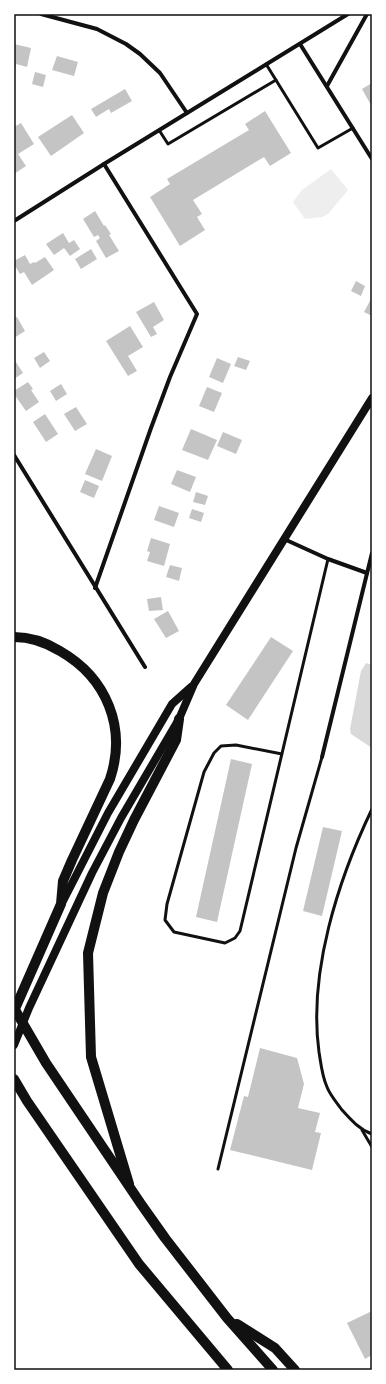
<svg xmlns="http://www.w3.org/2000/svg" width="386" height="1384" viewBox="0 0 386 1384" font-family="'Noto Sans',sans-serif">
  <rect width="100%" height="100%" fill="#fff"/>
  <polygon fill="#eee" points="331,169 348,190 328,214 322,217 305,219 293,202 302,190"/>
  <polygon fill="#d9d9d9" points="366,663 372,665 372,748 351,734 350,729 361,671"/>
  <g fill="#c4c4c4">
    <polygon points="14,44 31,48 27,67 16,64 15,72"/>
    <polygon points="57,56 78,62 74,76 52,70"/>
    <polygon points="35,72 46,75 43,87 32,84"/>
    <polygon points="372,83 372,107 362,89"/>
    <polygon points="125,89 132,101 111,113 109,109 96,117 91,109"/>
    <polygon points="265,111 291,153 270,166 264,157 193,200 202,214 197,217 205,230 180,246 150,197 170,184 167,179 249,130 245,124"/>
    <polygon points="72,115 84,133 51,156 38,137"/>
    <polygon points="21,123 34,144 18,154 26,166 14,174 14,127"/>
    <polygon points="95,211 104,226 105,225 111,234 109,235 119,251 106,258 96,241 100,238 98,235 94,237 83,219"/>
    <polygon points="63,233 69,243 74,240 80,249 70,256 64,248 54,255 46,244"/>
    <polygon points="91,249 97,259 81,269 75,259"/>
    <polygon points="25,255 30,264 34,262 35,263 45,257 54,270 32,285 24,272 20,274 14,264 14,261"/>
    <polygon points="356,281 365,286 361,296 351,291"/>
    <polygon points="372,297 372,316 364,312"/>
    <polygon points="154,302 164,320 153,327 157,334 151,337 136,312"/>
    <polygon points="17,317 25,331 14,338 14,318"/>
    <polygon points="130,326 143,347 128,356 137,371 128,376 106,341"/>
    <polygon points="44,352 50,361 40,368 34,358"/>
    <polygon points="238,357 250,361 246,370 234,366"/>
    <polygon points="217,358 231,364 223,383 209,377"/>
    <polygon points="14,359 23,373 14,379"/>
    <polygon points="28,382 33,389 31,390 39,402 26,411 14,394 14,391"/>
    <polygon points="61,384 67,394 56,401 50,391"/>
    <polygon points="207,387 222,393 214,412 199,406"/>
    <polygon points="76,407 87,424 75,431 64,414"/>
    <polygon points="45,414 58,434 46,442 33,422"/>
    <polygon points="191,429 217,440 208,460 182,450"/>
    <polygon points="223,432 242,440 236,454 217,446"/>
    <polygon points="96,449 112,456 102,481 85,474"/>
    <polygon points="177,470 196,477 190,492 171,484"/>
    <polygon points="85,480 99,486 94,498 80,492"/>
    <polygon points="196,492 208,496 205,505 193,502"/>
    <polygon points="159,506 179,513 174,527 154,520"/>
    <polygon points="192,509 204,513 201,522 189,518"/>
    <polygon points="151,538 170,544 164,566 147,561 150,552 147,551"/>
    <polygon points="170,565 182,568 179,581 166,577"/>
    <polygon points="161,597 163,610 149,611 147,599"/>
    <polygon points="168,611 179,631 166,638 154,619"/>
    <polygon points="271,637 293,651 248,720 226,705"/>
    <polygon points="231,759 252,764 217,922 196,917"/>
    <polygon points="323,827 342,831 322,916 303,911"/>
    <polygon points="260,1048 297,1058 304,1084 298,1108 320,1113 315,1132 321,1133 312,1170 230,1150 244,1096 248,1097"/>
    <polygon points="372,1311 372,1355 365,1359 347,1323"/>
  </g>
  <g fill="none" stroke-linecap="round" stroke-linejoin="round">
    <g stroke="#111" stroke-width="3">
      <polyline points="266,64 318,148 353,128"/>
      <polyline points="159,130 168,144 276,80"/>
      <polyline points="282,754 236,745 221,746 214,753 204,772 167,904 165,920 174,932 225,943 235,938 240,931 328,559"/>
      <path d="M372,809c-34,71 -64,164 -53,243 2,12 3,24 8,35 3,8 10,16 15,23 9,10 17,19 30,24"/>
      <polyline points="362,1130 372,1147"/>
      <polyline points="218,1169 296,848 322,757"/>
    </g>
    <g stroke="#111" stroke-width="4">
      <polyline points="41,14 97,29 126,44 140,54 160,73 187,113"/>
      <polyline points="300,44 372,159"/>
      <polyline points="327,86 367,14"/>
      <polyline points="14,221 104,164 348,14"/>
      <polyline points="14,455 145,667"/>
      <polyline points="284,539 328,559 367,573"/>
      <polyline points="95,588 151,428 170,377 197,314 104,164"/>
      <polyline points="322,757 372,553"/>
    </g>
    <g stroke="#111" stroke-width="8">
      <polyline points="62,903 108,813 172,704 191,687"/>
      <polyline points="14,1045 29,1008 92,873 121,818 179,719 194,684 372,398"/>
    </g>
    <g stroke="#111" stroke-width="10">
      <path d="M14,637c16,0 33,6 46,14 47,27 67,77 50,128l-38,81 -9,21 -2,23 -47,107"/>
      <polyline points="14,1008 46,1063 141,1204 165,1238 227,1318 273,1370"/>
      <polyline points="14,1079 27,1101 139,1264 228,1370"/>
      <polyline points="129,1184 91,1057 88,953 103,893 119,852 134,820 176,740 179,719"/>
      <polyline points="237,1324 275,1348 295,1370"/>
    </g>
  </g>
  <rect width="386" height="1384" fill="none" stroke="#ffffff" stroke-width="30"/>
  <rect x="15" y="15" width="356" height="1354" fill="none" stroke="#111" stroke-width="1.5"/>
</svg>
